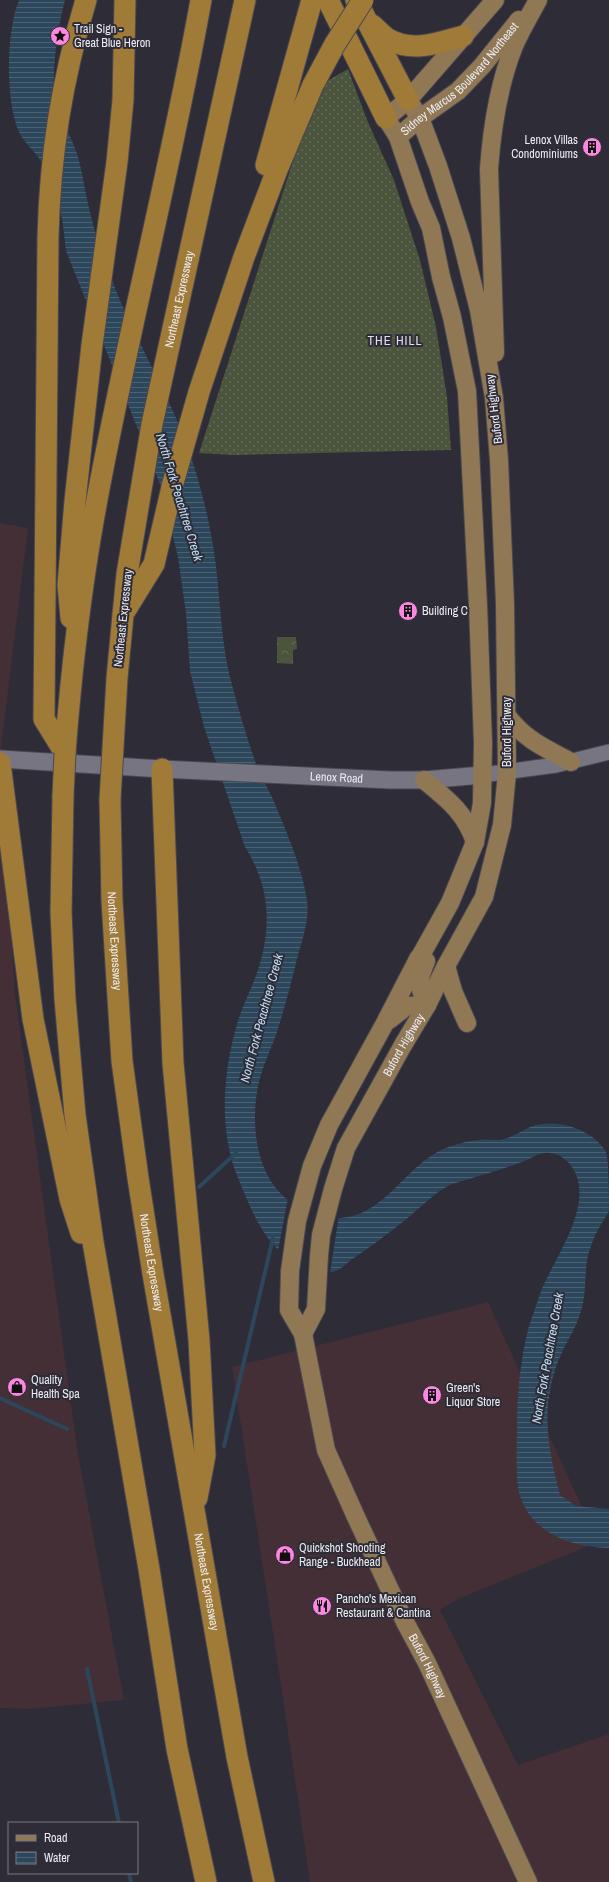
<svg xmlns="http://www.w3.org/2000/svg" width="609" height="1882" viewBox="0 0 609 1882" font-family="'Archivo Narrow',sans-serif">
  <defs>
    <pattern id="grass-dots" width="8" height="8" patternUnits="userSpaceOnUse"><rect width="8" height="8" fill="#4b543d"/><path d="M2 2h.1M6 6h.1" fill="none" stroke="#656d5a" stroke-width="1.8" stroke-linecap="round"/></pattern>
    <pattern id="park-crowns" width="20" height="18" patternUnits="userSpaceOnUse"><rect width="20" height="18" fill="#4b543d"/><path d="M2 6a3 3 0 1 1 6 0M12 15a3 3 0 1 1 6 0" fill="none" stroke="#656d5a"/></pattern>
    <pattern id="water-rules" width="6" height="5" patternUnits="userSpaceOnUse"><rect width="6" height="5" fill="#2c475c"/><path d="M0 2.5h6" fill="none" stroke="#4b6274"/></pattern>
  </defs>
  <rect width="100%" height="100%" fill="#2e2c37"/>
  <g fill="#432f35">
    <polygon points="0,523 28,528 0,756"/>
    <polygon points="0,774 15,994 77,1448 124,1700 30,1709 0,1708"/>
    <polygon points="488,1302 598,1542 458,1599 440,1610 518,1765 609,1734 609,1882 310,1882 281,1685 232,1367"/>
  </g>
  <polygon fill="url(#grass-dots)" points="348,69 367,120 394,180 420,260 436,327 447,397 451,450 234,455 199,453 293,161 327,81"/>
  <polygon fill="url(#park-crowns)" points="277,637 296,637 297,649 293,650 293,664 277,663"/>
  <path fill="url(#water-rules)" d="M19,0h46c-7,26 -16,83 -8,108 6,16 15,30 20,46 6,19 8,39 13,58 6,26 15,51 25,76 23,58 58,112 77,172 11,34 20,71 24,107 5,39 5,79 16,118 7,25 14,51 23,76 4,12 11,24 17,36 13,31 30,70 35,103 3,20 -5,40 -10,59 -6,25 -13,51 -21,76 -6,16 -13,31 -17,47 -8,34 -5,77 16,105 10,13 25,23 40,28 63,17 80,-41 126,-65 12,-5 25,-9 38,-10 7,-1 13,0 20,0 14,-2 24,-11 37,-15 23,-6 58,5 70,27 3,6 3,51 3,59 0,1 -10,16 -10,17 -5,8 -8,18 -11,27 -4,20 -1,40 -8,59 -4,13 -11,24 -17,36 -7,15 -12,31 -14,47 -5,34 3,66 11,98l16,11 33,3v39c-36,-1 -76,-13 -89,-52 -5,-15 -3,-50 -3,-67 0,-34 3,-69 12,-103 4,-11 8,-23 12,-35 14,-34 51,-82 34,-119 -6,-13 -21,-23 -35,-18 -5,1 -10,5 -16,7 -19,8 -39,13 -58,19 -6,2 -13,3 -18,6 -14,7 -30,24 -43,34 -17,14 -35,27 -54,40 -4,3 -10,9 -15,11 -9,3 -21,0 -29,-4 -7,-4 -16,-7 -22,-12 -24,-17 -36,-51 -47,-77 -20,-48 -15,-108 0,-157 5,-17 14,-33 20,-51 14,-44 12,-84 -13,-123l-41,-120 -14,-56 -4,-58 -8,-56 -18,-73 -94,-233c-3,-32 -7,-59 -23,-87 -7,-12 -19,-21 -24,-32 -14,-32 -13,-100 0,-132z"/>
  <polygon fill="#2e2c37" points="288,1198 303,1208 320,1214 339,1215 330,1273 316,1274 298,1266 278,1251"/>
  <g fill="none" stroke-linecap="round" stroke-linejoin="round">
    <g stroke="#2c475c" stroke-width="4">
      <polyline points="199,1187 236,1153"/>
      <polyline points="0,1398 67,1429"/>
      <polyline points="224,1446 273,1238"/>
      <polyline points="87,1669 119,1823"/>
      <polyline points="129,1873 131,1882"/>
    </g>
    <defs>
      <polyline id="tertiary" points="482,775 556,765 609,752"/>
      <g id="secondary">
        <path id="s1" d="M0,759l162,10 228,11h34l58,-5"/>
      </g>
      <g id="primary">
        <path id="s2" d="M495,0l-87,100 -22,18 12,19 22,65 11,26 10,49 11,40 15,74 11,214 5,138 -1,60 -7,39 -25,61 -29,52 -3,4 -33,64 -56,102 -17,41 -15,55 -7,50 -1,39 14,24 23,116 30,67 49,105 22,41 101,219"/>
        <path id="s3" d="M398,137l22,-19 38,-27 24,-25 37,-46"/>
        <path d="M495,353l-6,-184c3,-42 9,-83 25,-123 7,-16 16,-31 24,-46"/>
        <path d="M507,716c20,25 36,31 64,46"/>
        <path d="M424,780c23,19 41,32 51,62"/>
        <polyline points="446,966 453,991 467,1023"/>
        <path d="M389,1020l18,-14 20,-1c-9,-21 -10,-22 -1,-44"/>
        <path id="s4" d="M303,1334l13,-25 3,-53 2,-21 12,-46 13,-41 57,-103 24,-40 19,-39 38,-69 18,-72 5,-52 -2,-169 -6,-144 -5,-62 -15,-88 -18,-72 -23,-72 -18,-48 -12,-18"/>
      </g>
      <g id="motorway">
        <polyline points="328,0 386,118"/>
        <polyline points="356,0 408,100"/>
        <path d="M372,25c5,4 10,10 16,14 25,14 50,4 75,-3"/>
        <polyline points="266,165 312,0"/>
        <polyline points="125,611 154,564 173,483 199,392 244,257 277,170 313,85"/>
        <path id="s5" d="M123,615l4,-41 25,-150 93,-424"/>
        <polyline points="71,618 68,585 75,501 92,345 117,162 123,100 125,0"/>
        <path d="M65,753c6,-79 15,-158 29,-237 31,-173 76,-343 107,-516"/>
        <path d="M65,753l-21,-34 4,-482c2,-83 14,-157 38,-237"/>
        <polyline points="0,763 33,1019 70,1199 81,1233"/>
        <polyline points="162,769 173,1063 199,1340 205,1455 197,1498"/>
        <polyline points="63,796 61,912 65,999 75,1115 93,1242 149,1569 177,1749 206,1882"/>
        <path id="s6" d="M110,800l2,101 10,160 16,117 15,96 84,483 27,125"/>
      </g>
    </defs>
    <use href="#tertiary" stroke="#4a4851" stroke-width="17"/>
    <use href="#secondary" stroke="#4a4851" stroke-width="19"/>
    <use href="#primary" stroke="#4a4851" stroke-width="20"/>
    <use href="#motorway" stroke="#4a4851" stroke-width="23"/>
    <use href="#tertiary" stroke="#787582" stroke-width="15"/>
    <use href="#secondary" stroke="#787582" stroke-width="17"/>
    <use href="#primary" stroke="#907855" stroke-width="18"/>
    <use href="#motorway" stroke="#a07a37" stroke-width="21"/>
    <defs>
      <g id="motorway-bridge">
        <polyline points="313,85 335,44 363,0"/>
        <polyline points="63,796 65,753"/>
        <polyline points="110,800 117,678 123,615"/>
      </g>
    </defs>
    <use href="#motorway-bridge" stroke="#4a4851" stroke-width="23" stroke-linecap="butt"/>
    <use href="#motorway-bridge" stroke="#a07a37" stroke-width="21"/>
  </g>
  <defs>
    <symbol id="sight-disc" viewBox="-11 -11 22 22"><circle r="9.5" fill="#fd86e1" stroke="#2e2c37"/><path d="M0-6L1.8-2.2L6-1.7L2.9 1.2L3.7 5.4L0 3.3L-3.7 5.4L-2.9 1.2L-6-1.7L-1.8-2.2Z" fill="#111"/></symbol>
    <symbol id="building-disc" viewBox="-11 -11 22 22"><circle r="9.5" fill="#fd86e1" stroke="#2e2c37"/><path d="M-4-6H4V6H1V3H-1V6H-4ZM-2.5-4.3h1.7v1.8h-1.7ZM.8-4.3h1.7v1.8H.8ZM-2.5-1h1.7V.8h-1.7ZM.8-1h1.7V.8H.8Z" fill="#111"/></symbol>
    <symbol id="shop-disc" viewBox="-11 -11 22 22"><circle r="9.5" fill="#fd86e1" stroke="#2e2c37"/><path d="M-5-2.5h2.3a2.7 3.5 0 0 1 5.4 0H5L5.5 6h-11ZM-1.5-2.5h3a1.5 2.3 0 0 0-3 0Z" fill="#111"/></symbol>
    <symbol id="restaurant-disc" viewBox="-11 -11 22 22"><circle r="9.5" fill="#fd86e1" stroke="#2e2c37"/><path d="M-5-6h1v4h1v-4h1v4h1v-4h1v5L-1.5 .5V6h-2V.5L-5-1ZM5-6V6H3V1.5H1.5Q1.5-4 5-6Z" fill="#111"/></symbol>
  </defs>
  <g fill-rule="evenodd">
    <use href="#sight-disc" x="49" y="25" width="22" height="22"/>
    <use href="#building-disc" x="581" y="136" width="22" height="22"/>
    <use href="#building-disc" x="397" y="600" width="22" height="22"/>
    <use href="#shop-disc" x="6" y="1376" width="22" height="22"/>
    <use href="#building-disc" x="421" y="1384" width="22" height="22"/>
    <use href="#shop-disc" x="274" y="1544" width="22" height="22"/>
    <use href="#restaurant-disc" x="311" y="1595" width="22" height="22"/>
  </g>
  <g text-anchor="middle" stroke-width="4" stroke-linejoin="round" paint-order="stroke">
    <g font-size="12" fill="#edebf3" stroke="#2e2c37" text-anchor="start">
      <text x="74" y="33">Trail Sign -<tspan x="74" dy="14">Great Blue Heron</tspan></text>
      <text x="578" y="144" text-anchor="end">Lenox Villas<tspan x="578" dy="14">Condominiums</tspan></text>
      <text x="422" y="615">Building C</text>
      <text x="31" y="1384">Quality<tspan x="31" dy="14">Health Spa</tspan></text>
      <text x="446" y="1392">Green's<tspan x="446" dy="14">Liquor Store</tspan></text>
      <text x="299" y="1552">Quickshot Shooting<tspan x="299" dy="14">Range - Buckhead</tspan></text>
      <text x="336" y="1603">Pancho's Mexican<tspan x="336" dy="14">Restaurant &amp; Cantina</tspan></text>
    </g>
    <g font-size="12" fill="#edebf3" stroke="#2e2c37">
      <text dy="4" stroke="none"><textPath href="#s3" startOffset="85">Sidney Marcus Boulevard Northeast</textPath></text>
      <text dy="4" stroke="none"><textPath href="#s5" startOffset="321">Northeast Expressway</textPath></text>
      <text transform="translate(494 409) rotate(-97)" y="4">Buford Highway</text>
      <text transform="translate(123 618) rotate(-84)" y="4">Northeast Expressway</text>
      <text transform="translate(507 732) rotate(-90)" y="4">Buford Highway</text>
      <text dy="4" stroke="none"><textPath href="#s1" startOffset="337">Lenox Road</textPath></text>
      <text dy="4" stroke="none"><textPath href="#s6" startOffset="141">Northeast Expressway</textPath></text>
      <text dy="4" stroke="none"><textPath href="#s4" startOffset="311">Buford Highway</textPath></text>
      <text dy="4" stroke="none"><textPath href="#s6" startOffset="465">Northeast Expressway</textPath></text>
      <text dy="4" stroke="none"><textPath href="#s6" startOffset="789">Northeast Expressway</textPath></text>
      <text dy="4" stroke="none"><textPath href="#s2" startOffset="1794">Buford Highway</textPath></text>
    </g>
    <g font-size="13" letter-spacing="1" fill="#e2dfed" stroke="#2e2c37">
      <text x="395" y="345">THE HILL</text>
    </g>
    <g font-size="13" font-style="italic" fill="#bfdef7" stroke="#2e2c37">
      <text transform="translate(180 497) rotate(73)" y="5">North Fork Peachtree Creek</text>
      <text transform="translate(261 1018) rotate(-75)" y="5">North Fork Peachtree Creek</text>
      <text transform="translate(547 1358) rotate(-80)" y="5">North Fork Peachtree Creek</text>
    </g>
  </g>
  <rect x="8" y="1822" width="130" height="52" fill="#2e2c37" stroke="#7a7882"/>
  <rect x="16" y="1835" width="20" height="6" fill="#907855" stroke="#7a7882"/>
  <text x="44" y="1842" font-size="12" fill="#edebf3">Road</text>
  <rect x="16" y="1852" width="20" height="12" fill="url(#water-rules)" stroke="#7a7882"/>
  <text x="44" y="1862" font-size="12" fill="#edebf3">Water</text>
</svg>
